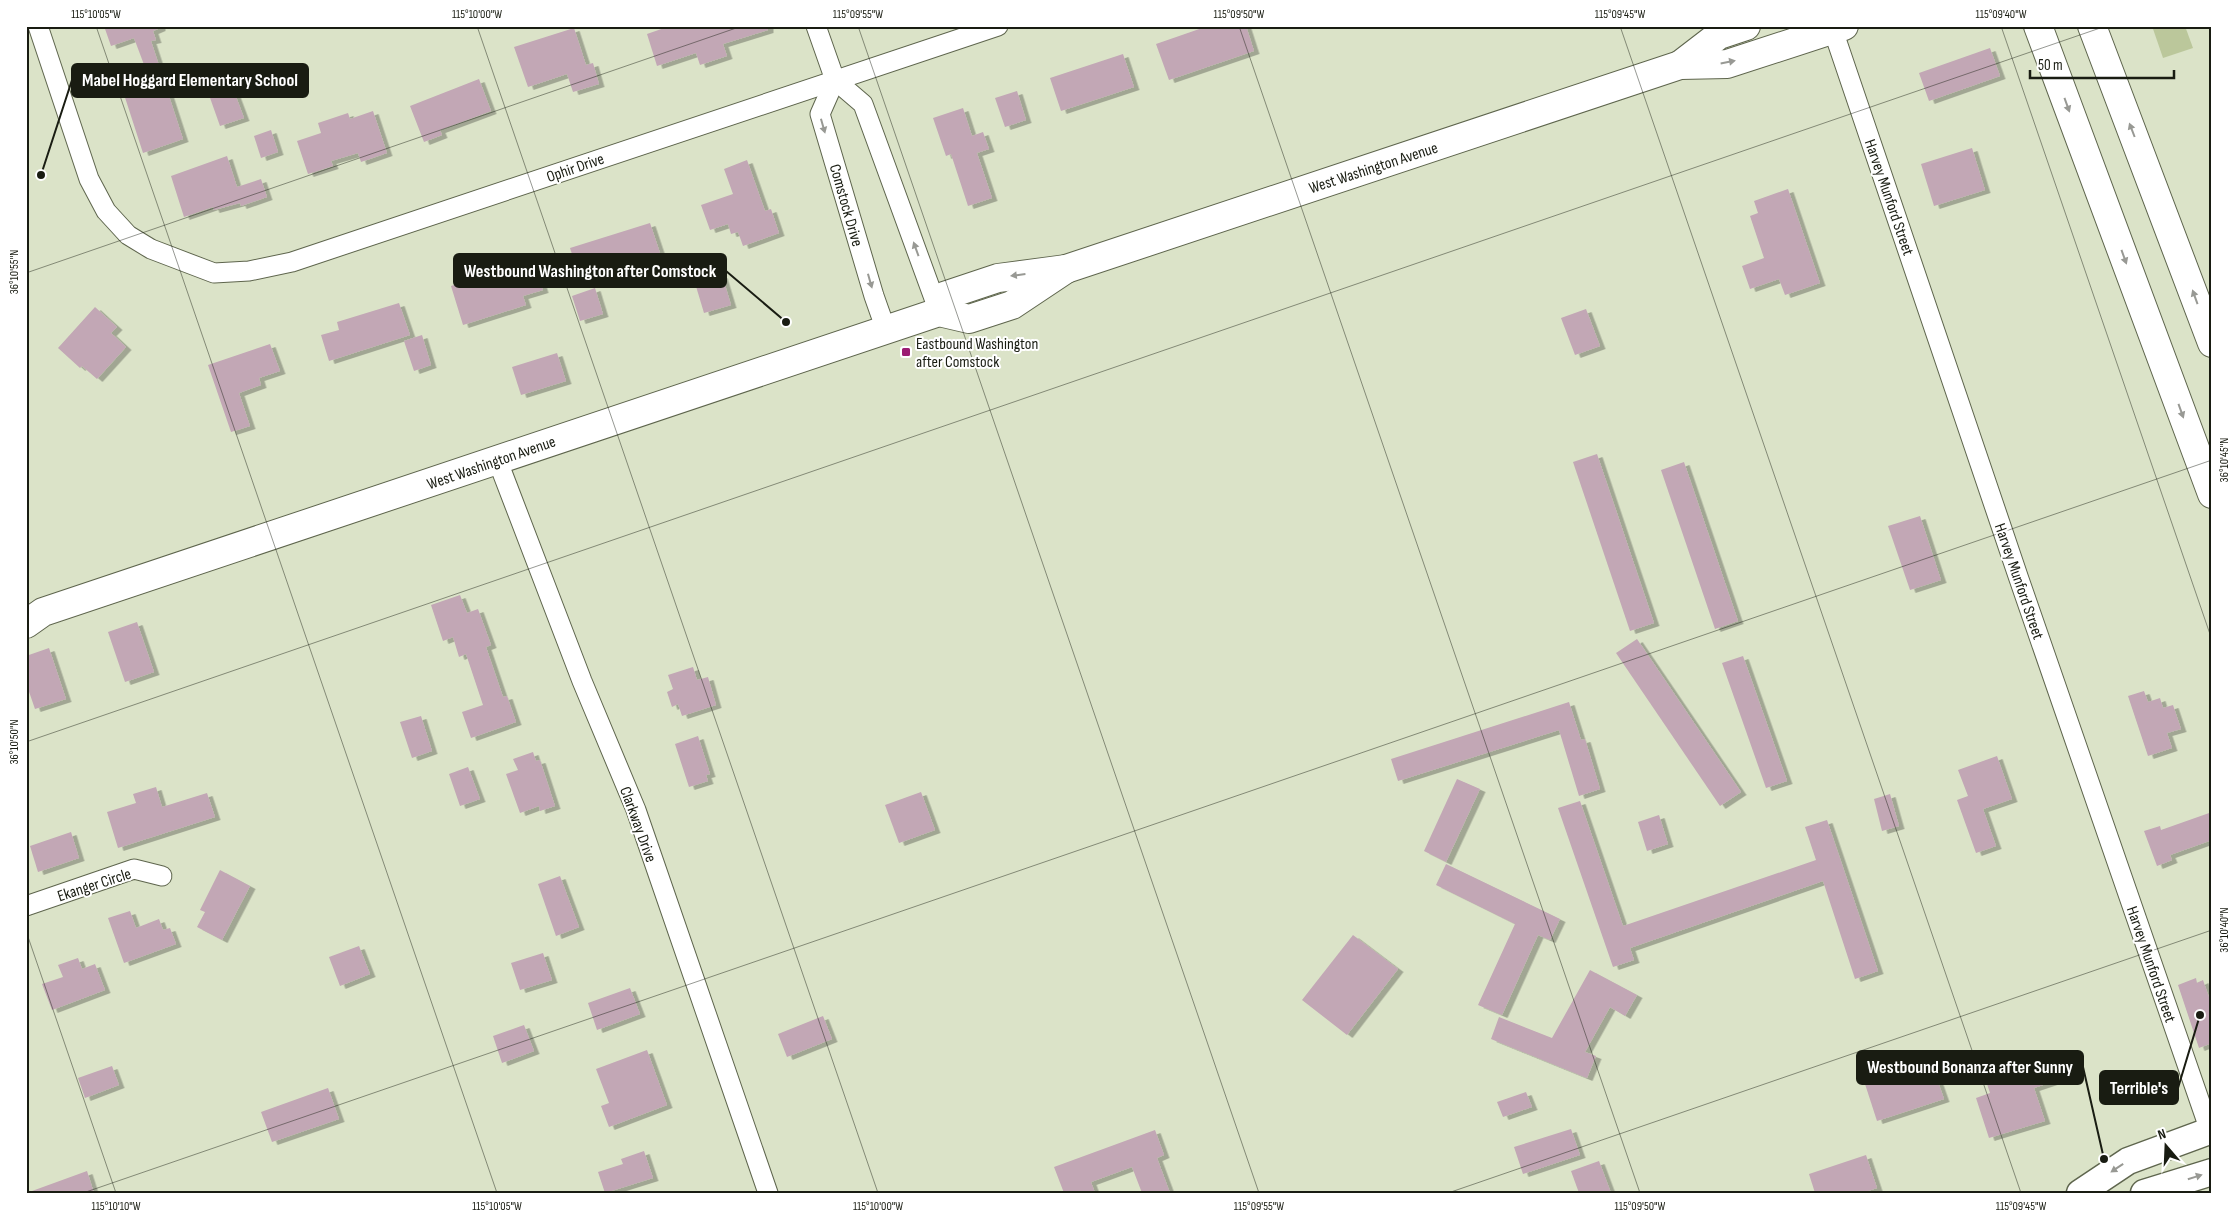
<svg xmlns="http://www.w3.org/2000/svg" width="2238" height="1219" viewBox="0 0 2238 1219" font-family="'Sofia Sans Condensed',sans-serif">
  <defs>
    <filter id="shadow"><feDropShadow dx="5.5" dy="3" stdDeviation="0" flood-color="#0004"/></filter>
  </defs>
  <rect width="100%" height="100%" fill="#dbe3c8"/>
  <polygon fill="#bbc79b" points="2152,26 2185,26 2193,48 2163,58"/>
  <g fill="#c2a7b5" filter="url(#shadow)">
    <polygon points="104,26 160,26 160,28 153,31 156,40 151,41 183,139 143,153 119,79 146,70 134,38 111,46"/>
    <polygon points="670,26 768,26 768,30 723,44 727,56 700,65 696,53 657,66 647,34"/>
    <polygon points="1208,26 1246,26 1254,51 1169,80 1156,44"/>
    <polygon points="574,28 586,65 593,63 599,84 573,92 567,74 528,87 514,47"/>
    <polygon points="1990,48 2000,76 1929,101 1919,73"/>
    <polygon points="1123,54 1134,87 1061,111 1050,78"/>
    <polygon points="479,79 491,111 440,130 442,135 424,142 410,106"/>
    <polygon points="232,86 244,118 220,126 209,95"/>
    <polygon points="1017,91 1026,120 1005,127 995,98"/>
    <polygon points="963,108 972,136 983,132 989,149 977,153 992,198 968,206 951,154 946,156 933,118"/>
    <polygon points="373,111 387,153 361,162 358,153 331,161 333,166 308,174 297,141 321,133 318,123 348,113 350,119"/>
    <polygon points="271,130 278,152 261,158 254,136"/>
    <polygon points="1972,148 1985,190 1934,206 1921,164"/>
    <polygon points="227,156 237,187 261,179 267,197 241,206 240,203 214,210 213,207 184,217 171,176"/>
    <polygon points="747,160 765,211 771,209 779,233 743,246 738,232 731,234 728,224 710,230 701,205 733,194 724,169"/>
    <polygon points="1788,189 1820,283 1785,295 1779,279 1750,289 1742,266 1764,258 1750,216 1758,213 1754,201"/>
    <polygon points="650,223 660,253 580,279 570,248"/>
    <polygon points="536,266 543,290 523,296 526,305 463,325 451,286 486,274 488,281"/>
    <polygon points="722,275 731,305 704,313 695,283"/>
    <polygon points="595,288 603,314 580,321 572,296"/>
    <polygon points="399,303 410,335 329,361 321,335 339,330 337,322"/>
    <polygon points="95,307 117,327 111,333 126,347 97,379 82,366 80,368 58,348"/>
    <polygon points="1586,309 1600,346 1575,355 1561,318"/>
    <polygon points="422,335 431,365 414,371 404,341"/>
    <polygon points="270,344 280,371 259,378 261,385 239,393 250,426 231,432 208,365"/>
    <polygon points="557,353 566,381 521,395 512,367"/>
    <polygon points="1597,454 1654,623 1630,631 1573,462"/>
    <polygon points="1684,462 1738,621 1715,629 1661,470"/>
    <polygon points="1920,516 1941,580 1910,590 1888,526"/>
    <polygon points="460,595 467,613 478,609 491,645 486,647 503,697 507,696 516,722 471,738 462,712 483,705 466,654 459,657 453,637 443,641 431,605"/>
    <polygon points="137,622 154,672 125,682 108,632"/>
    <polygon points="1637,639 1741,792 1720,806 1616,653"/>
    <polygon points="49,648 66,699 35,709 26,683 26,656"/>
    <polygon points="1743,656 1787,781 1766,788 1722,663"/>
    <polygon points="693,667 697,680 708,677 716,705 682,716 678,704 672,707 667,692 673,689 668,675"/>
    <polygon points="2144,691 2148,702 2160,698 2163,708 2173,705 2181,729 2167,733 2172,748 2148,756 2128,696"/>
    <polygon points="1569,702 1581,740 1585,739 1600,789 1579,796 1559,730 1398,781 1391,759"/>
    <polygon points="421,716 432,751 412,758 400,722"/>
    <polygon points="698,736 710,774 706,775 708,781 689,787 675,744"/>
    <polygon points="533,752 536,761 540,760 555,806 540,811 539,806 520,813 506,774 518,770 513,759"/>
    <polygon points="1997,756 2012,799 1983,809 1996,846 1976,853 1957,800 1968,796 1958,770"/>
    <polygon points="468,767 480,799 460,806 449,774"/>
    <polygon points="1457,779 1480,789 1446,862 1424,851"/>
    <polygon points="156,787 162,807 207,793 215,817 118,848 107,812 136,803 133,794"/>
    <polygon points="921,792 935,830 899,843 885,805"/>
    <polygon points="1890,794 1899,826 1882,831 1874,799"/>
    <polygon points="1580,801 1623,926 1816,860 1805,827 1827,820 1878,971 1855,979 1823,881 1630,948 1634,960 1613,967 1558,808"/>
    <polygon points="2212,812 2212,840 2170,855 2172,860 2157,866 2144,831 2160,826 2161,830"/>
    <polygon points="1659,815 1668,844 1647,851 1638,822"/>
    <polygon points="71,832 79,858 38,872 30,846"/>
    <polygon points="1446,864 1560,919 1550,940 1538,935 1502,1015 1478,1005 1515,924 1436,885"/>
    <polygon points="220,870 250,886 222,940 197,927 205,912 200,910"/>
    <polygon points="560,876 579,927 556,936 538,884"/>
    <polygon points="130,911 136,928 159,919 163,930 170,928 176,944 124,963 108,918"/>
    <polygon points="1353,935 1398,969 1347,1035 1302,1000"/>
    <polygon points="359,946 370,974 340,986 329,957"/>
    <polygon points="543,953 552,980 520,990 511,963"/>
    <polygon points="78,958 82,969 95,964 105,990 52,1010 42,984 63,977 58,965"/>
    <polygon points="1590,970 1637,995 1625,1016 1610,1007 1585,1052 1596,1056 1587,1078 1491,1039 1499,1017 1552,1038"/>
    <polygon points="2196,978 2197,983 2203,980 2212,1006 2212,1043 2199,1048 2178,985"/>
    <polygon points="630,988 640,1014 597,1030 588,1003"/>
    <polygon points="823,1016 832,1039 787,1057 778,1034"/>
    <polygon points="524,1025 534,1051 502,1063 493,1036"/>
    <polygon points="647,1050 667,1105 609,1127 601,1106 609,1103 596,1069"/>
    <polygon points="2049,1052 2058,1080 2034,1088 2045,1121 1989,1138 1976,1098 1990,1093 1986,1081 2027,1068 2025,1060"/>
    <polygon points="1931,1062 1944,1099 1877,1121 1865,1084"/>
    <polygon points="112,1066 119,1085 85,1098 78,1078"/>
    <polygon points="328,1088 339,1119 272,1142 261,1112"/>
    <polygon points="1526,1092 1532,1107 1503,1117 1497,1102"/>
    <polygon points="1571,1129 1580,1155 1523,1174 1514,1147"/>
    <polygon points="1155,1130 1164,1155 1157,1158 1170,1193 1142,1193 1132,1167 1091,1182 1095,1193 1064,1193 1054,1167"/>
    <polygon points="644,1151 653,1178 605,1193 598,1172 623,1164 621,1159"/>
    <polygon points="1866,1155 1877,1188 1862,1193 1815,1193 1809,1174"/>
    <polygon points="1599,1161 1611,1193 1579,1193 1571,1171"/>
    <polygon points="87,1171 94,1193 33,1193 32,1191"/>
  </g>
  <g fill="none" stroke-linecap="round" stroke-linejoin="round">
    <defs>
      <g id="street">
        <polyline points="38,26 89,179 106,211 128,235 151,249 214,273 249,271 292,262 998,26"/>
        <polyline points="816,26 835,80 863,104 939,312"/>
        <polyline points="1833,30 2019,579 2210,1131"/>
        <polyline points="835,80 820,114 874,296 886,330"/>
        <polyline points="497,459 582,681 636,810 768,1193"/>
        <polyline points="26,906 134,869 162,876"/>
      </g>
      <g id="secondary">
        <polyline points="2080,1193 2128,1161 2212,1130"/>
        <polyline points="2144,1193 2212,1172"/>
      </g>
      <g id="primary">
        <polyline points="2038,26 2212,494"/>
        <polyline points="2092,26 2212,343"/>
        <polyline points="1680,65 1719,35 1746,26"/>
        <polyline points="939,312 944,296 998,278 1066,269 1680,65 1727,64 1844,26"/>
        <polyline points="26,624 43,612 939,312 969,319 1012,305 1066,269"/>
      </g>
    </defs>
    <use href="#street" stroke="#5e654d" stroke-width="21"/>
    <use href="#secondary" stroke="#5e654d" stroke-width="29"/>
    <use href="#primary" stroke="#5e654d" stroke-width="30"/>
    <use href="#street" stroke="#fff" stroke-width="19"/>
    <use href="#secondary" stroke="#fff" stroke-width="26"/>
    <use href="#primary" stroke="#fff" stroke-width="28"/>
  </g>
  <defs><path id="oneway-solid" d="M-6-.8H1V-3.2L6.5 0L1 3.2V.8H-6Z" transform="scale(1.25)"/></defs>
  <g fill="#989994">
    <use href="#oneway-solid" transform="translate(1728 62) rotate(-11)"/>
    <use href="#oneway-solid" transform="translate(2067 105) rotate(70)"/>
    <use href="#oneway-solid" transform="translate(823 126) rotate(74)"/>
    <use href="#oneway-solid" transform="translate(2132 130) rotate(-111)"/>
    <use href="#oneway-solid" transform="translate(916 249) rotate(-110)"/>
    <use href="#oneway-solid" transform="translate(2124 257) rotate(70)"/>
    <use href="#oneway-solid" transform="translate(1018 275) rotate(173)"/>
    <use href="#oneway-solid" transform="translate(870 281) rotate(74)"/>
    <use href="#oneway-solid" transform="translate(2195 297) rotate(-110)"/>
    <use href="#oneway-solid" transform="translate(2181 411) rotate(70)"/>
    <use href="#oneway-solid" transform="translate(2117 1168) rotate(146)"/>
    <use href="#oneway-solid" transform="translate(2195 1177) rotate(-17)"/>
  </g>
  <path fill="none" stroke="#191c12" stroke-width="1" stroke-opacity="0.45" d="M96,26l401,1167M477,26l401,1167M858,26l401,1167M1239,26l401,1167M1620,26l401,1167M2001,26l211,614M26,273l716,-247M26,742l2080,-716M26,931l90,262M83,1193l2129,-733M1448,1193l764,-263"/>
  <rect fill="#9b1c72" stroke="#fff" stroke-width="2" x="901" y="347" width="10" height="10" rx="2.5"/>
  <g text-anchor="middle" stroke-width="4" stroke-linejoin="round" paint-order="stroke">
    <g font-size="16" fill="#191c12" stroke="#fff">
      <text transform="translate(575 167) rotate(-19)" y="6">Ophir Drive</text>
      <text transform="translate(1373 167) rotate(-18)" y="6">West Washington Avenue</text>
      <text transform="translate(1890 197) rotate(71)" y="6">Harvey Munford Street</text>
      <text transform="translate(847 205) rotate(74)" y="6">Comstock Drive</text>
      <text transform="translate(491 462) rotate(-19)" y="6">West Washington Avenue</text>
      <text transform="translate(2020 581) rotate(71)" y="6">Harvey Munford Street</text>
      <text transform="translate(639 824) rotate(70)" y="6">Clarkway Drive</text>
      <text transform="translate(94 884) rotate(-18)" y="6">Ekanger Circle</text>
      <text transform="translate(2152 964) rotate(71)" y="6">Harvey Munford Street</text>
    </g>
    <g font-size="16" fill="#191c12" stroke="#fff" text-anchor="start">
      <text x="916" y="349">Eastbound Washington<tspan x="916" dy="18">after Comstock</tspan></text>
    </g>
  </g>
  <path fill="none" stroke="#191c12" stroke-width="2" d="M41 175L72 80M786 322L726 271M2104 1159L2083 1067M2200 1015L2178 1088"/>
  <g fill="#191c12" stroke="#fff" stroke-width="2">
    <circle cx="41" cy="175" r="5"/>
    <circle cx="786" cy="322" r="5"/>
    <circle cx="2104" cy="1159" r="5"/>
    <circle cx="2200" cy="1015" r="5"/>
  </g>
  <g fill="#191c12" stroke="#191c12" stroke-width="2">
    <rect x="72" y="64" width="236" height="33" rx="5"/>
    <rect x="454" y="254" width="272" height="33" rx="5"/>
    <rect x="1857" y="1051" width="226" height="33" rx="5"/>
    <rect x="2100" y="1071" width="78" height="33" rx="5"/>
  </g>
  <g font-size="18" text-anchor="middle" font-weight="bold" fill="#fff">
    <text x="190" y="86">Mabel Hoggard Elementary School</text>
    <text x="590" y="277">Westbound Washington after Comstock</text>
    <text x="1970" y="1073">Westbound Bonanza after Sunny</text>
    <text x="2139" y="1094">Terrible's</text>
  </g>
  <rect width="2238" height="1219" fill="none" stroke="#ffffff" stroke-width="55"/>
  <g transform="translate(2166 1146) rotate(341)" stroke="#ffffff" stroke-width="4" paint-order="stroke">
  <path d="M0-4L9 19L0 12L-9 19Z" fill="#191c12"/>
  <text y="-8" font-size="14" font-weight="bold" text-anchor="middle" fill="#191c12">N</text>
  </g>
  <path d="M2030 70v8h144v-8" fill="none" stroke="#191c12" stroke-width="2.5"/>
  <text x="2038" y="70" font-size="15" fill="#191c12" stroke="#ffffff" stroke-width="4" paint-order="stroke">50 m</text>
  <rect x="28" y="28" width="2182" height="1164" fill="none" stroke="#191c12" stroke-width="2"/>
  <g font-size="12" text-anchor="middle" fill="#191c12">
    <text x="96" y="18">115°10'05"W</text>
    <text x="477" y="18">115°10'00"W</text>
    <text x="858" y="18">115°09'55"W</text>
    <text x="1239" y="18">115°09'50"W</text>
    <text x="1620" y="18">115°09'45"W</text>
    <text x="2001" y="18">115°09'40"W</text>
    <text transform="translate(14 272) rotate(-90)" y="4">36°10'55"N</text>
    <text transform="translate(2224 460) rotate(-90)" y="4">36°10'45"N</text>
    <text transform="translate(14 742) rotate(-90)" y="4">36°10'50"N</text>
    <text transform="translate(2224 930) rotate(-90)" y="4">36°10'40"N</text>
    <text x="116" y="1210">115°10'10"W</text>
    <text x="497" y="1210">115°10'05"W</text>
    <text x="878" y="1210">115°10'00"W</text>
    <text x="1259" y="1210">115°09'55"W</text>
    <text x="1640" y="1210">115°09'50"W</text>
    <text x="2021" y="1210">115°09'45"W</text>
  </g>
</svg>
